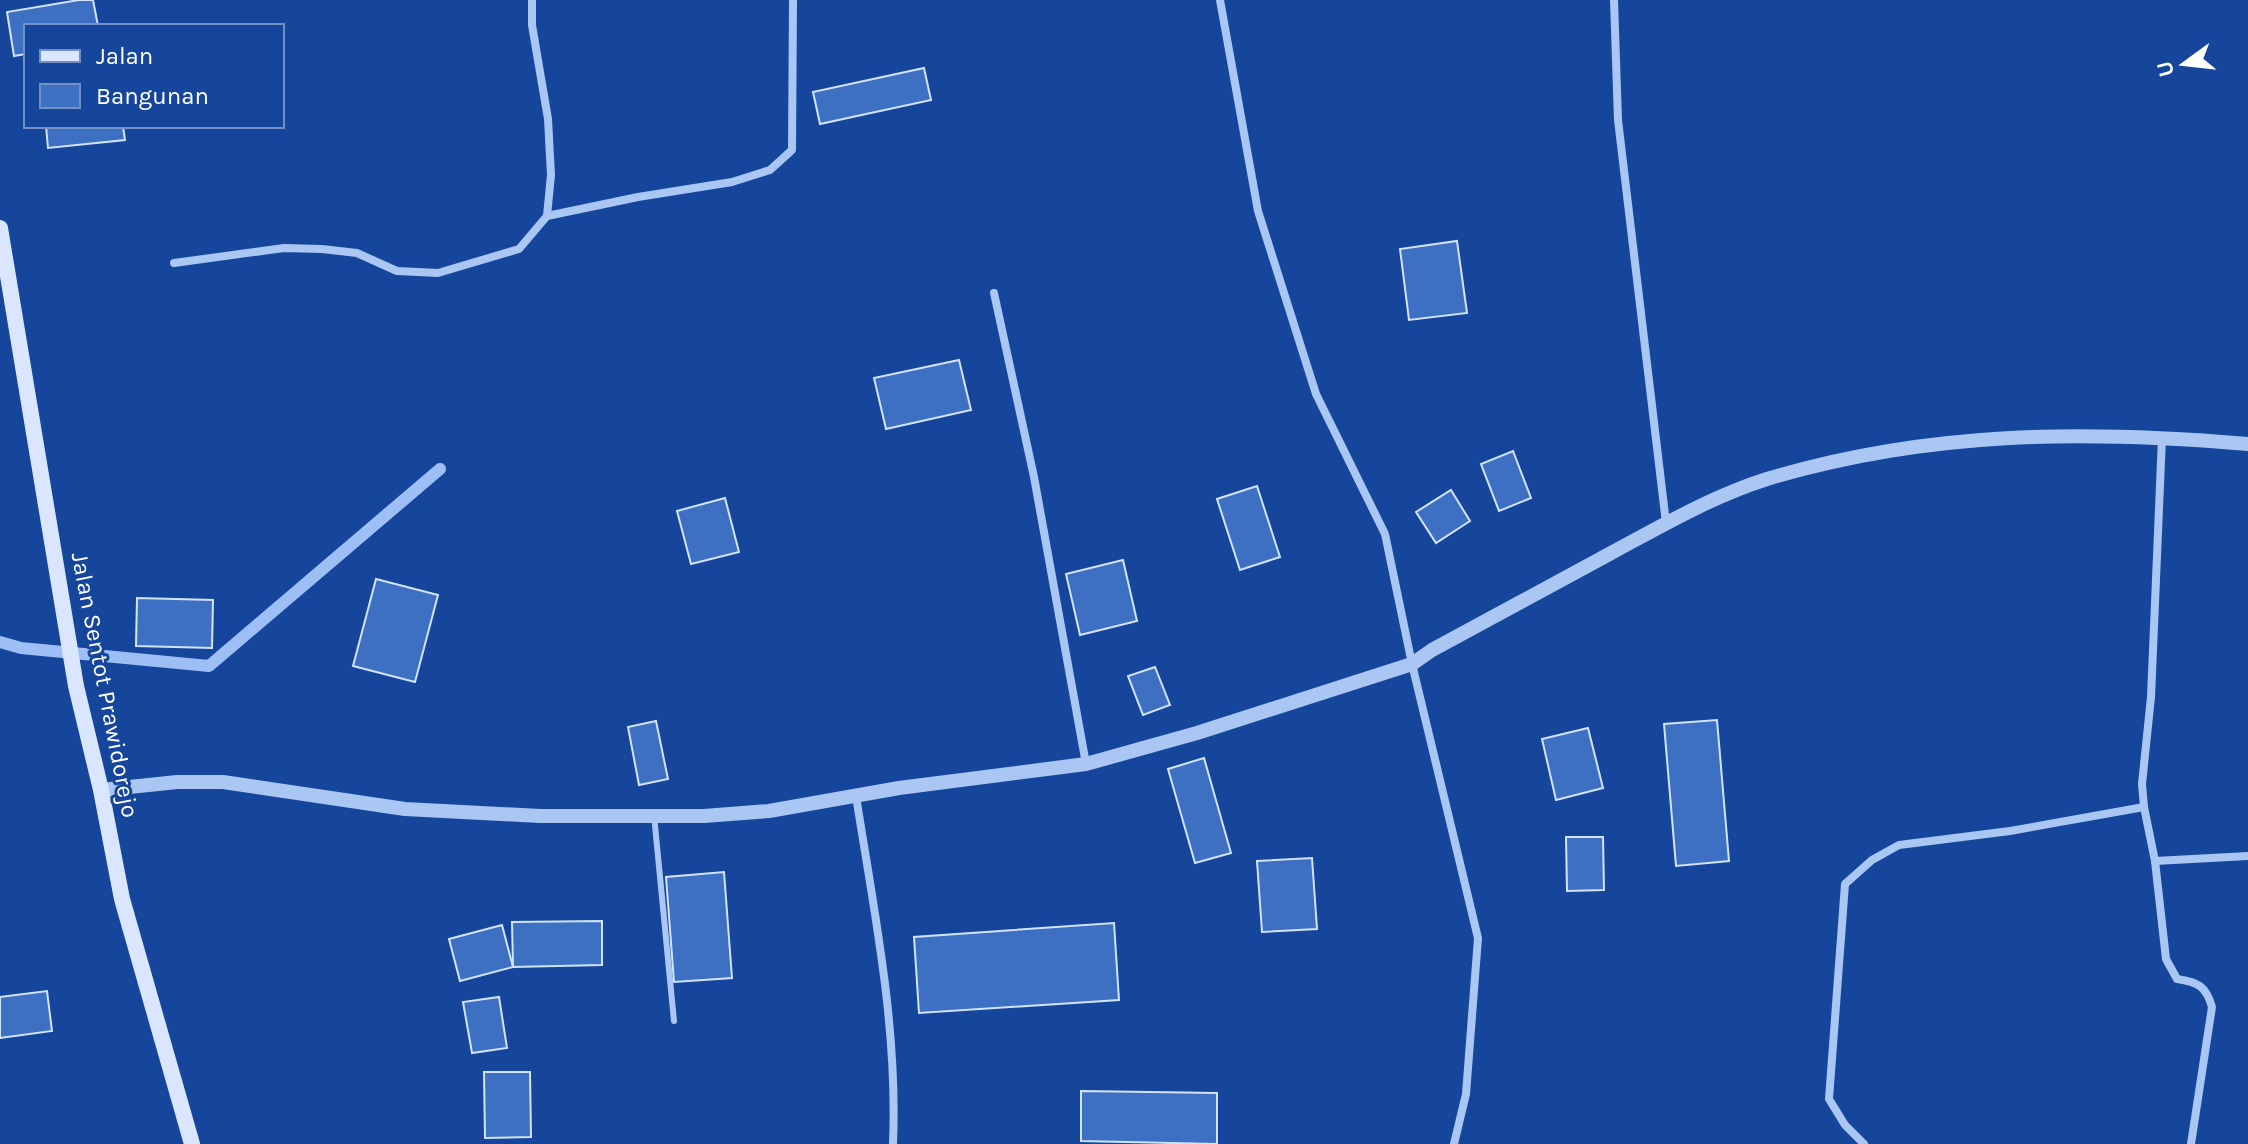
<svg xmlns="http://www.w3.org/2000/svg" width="2248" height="1144" viewBox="0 0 2248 1144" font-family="Karla,sans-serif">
  <rect width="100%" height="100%" fill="#15469c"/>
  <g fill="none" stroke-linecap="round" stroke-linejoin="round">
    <polyline stroke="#9dbff6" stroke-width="12" points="0,642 21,648 209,666 440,469"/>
  </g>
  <g fill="#3d6fc3" stroke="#d2e3fd" stroke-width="2">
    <polygon points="79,0 93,0 98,26 26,26 26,54 14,56 7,12"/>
    <polygon points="924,68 931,100 820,124 813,92"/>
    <polygon points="46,126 123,126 125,140 48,148"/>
    <polygon points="1457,241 1467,313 1409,320 1400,249"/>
    <polygon points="959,360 971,410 886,429 874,378"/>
    <polygon points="1513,451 1531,498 1499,511 1481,464"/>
    <polygon points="1257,486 1280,557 1240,570 1217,499"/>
    <polygon points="1451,490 1470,521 1436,543 1416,512"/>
    <polygon points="725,498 739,552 691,564 677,511"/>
    <polygon points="1123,560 1137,621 1080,635 1066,574"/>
    <polygon points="376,579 438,595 415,682 353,666"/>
    <polygon points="137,598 213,600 212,648 136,646"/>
    <polygon points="1155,667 1170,705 1143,715 1128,676"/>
    <polygon points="1717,720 1729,861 1676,866 1664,724"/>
    <polygon points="656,721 668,779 639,785 628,727"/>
    <polygon points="1588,728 1603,788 1556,800 1542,739"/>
    <polygon points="1204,758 1231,853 1195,863 1168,769"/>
    <polygon points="1566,837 1603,837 1604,890 1567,891"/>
    <polygon points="1312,858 1317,929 1262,932 1257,861"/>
    <polygon points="724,872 732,978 674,982 666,877"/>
    <polygon points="602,921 602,965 513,967 512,922"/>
    <polygon points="1114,923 1119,1000 919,1013 914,937"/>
    <polygon points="502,925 513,967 460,981 449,939"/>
    <polygon points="47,991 52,1031 0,1038 0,997"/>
    <polygon points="499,997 507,1048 472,1053 463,1002"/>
    <polygon points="484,1072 530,1072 531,1137 485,1138"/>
    <polygon points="1081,1091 1217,1093 1217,1144 1081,1141"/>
  </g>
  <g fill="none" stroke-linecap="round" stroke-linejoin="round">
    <polyline stroke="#aac6f3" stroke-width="6" points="654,815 674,1021"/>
    <g stroke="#aac6f3" stroke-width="8">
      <polyline points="1220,0 1258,211 1316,394 1385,534 1412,664 1478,938 1466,1094 1454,1144"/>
      <polyline points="1614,0 1618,120 1666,523"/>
      <polyline points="547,216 638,197 732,182 770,170 792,150 793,0"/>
      <polyline points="174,263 284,248 322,249 357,253 397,271 438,273 519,249 547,216 551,175 548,119 532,25 532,0"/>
      <polyline points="994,293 1034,477 1086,764"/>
      <path d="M856,796c18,115 42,231 37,348"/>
      <path d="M2144,807l11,54 11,98 11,20c21,3 29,7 35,28l-21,137"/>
      <polyline points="2155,861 2248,856"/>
      <polyline points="1864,1144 1845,1125 1829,1099 1845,884 1872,860 1899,845 2010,831 2144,807 2142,784 2151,697 2162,438"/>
    </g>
    <path stroke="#aac6f3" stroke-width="14" d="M101,790l76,-8h46l182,27 135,7h164l65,-5 130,-23 187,-24 111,-31 215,-69 20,-14c60,-33 121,-65 181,-98 50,-27 100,-56 154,-73 160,-48 316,-49 481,-35"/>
    <polyline stroke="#dae6fd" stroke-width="16" points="0,228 76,686 101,790 122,899 192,1144"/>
  </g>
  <g text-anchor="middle" stroke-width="6" stroke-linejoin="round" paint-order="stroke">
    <g font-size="24" fill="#fff" stroke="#15469c">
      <text transform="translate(105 685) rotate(79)" y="8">Jalan Sentot Prawidorejo</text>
    </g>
  </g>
  <rect x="24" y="24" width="260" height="104" fill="#15469c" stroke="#7390c4" stroke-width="2"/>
  <rect x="40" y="50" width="40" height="12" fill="#dae6fd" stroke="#7390c4" stroke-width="2"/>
  <text x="96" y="64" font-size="24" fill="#ffffff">Jalan</text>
  <rect x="40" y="84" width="40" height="24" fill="#3d6fc3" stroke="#7390c4" stroke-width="2"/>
  <text x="96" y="104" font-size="24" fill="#ffffff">Bangunan</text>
  <g transform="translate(2184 64) rotate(255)" stroke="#15469c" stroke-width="6" paint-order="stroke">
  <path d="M0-6L14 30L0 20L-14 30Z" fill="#ffffff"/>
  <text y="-12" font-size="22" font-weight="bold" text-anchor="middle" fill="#ffffff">U</text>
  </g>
</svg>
